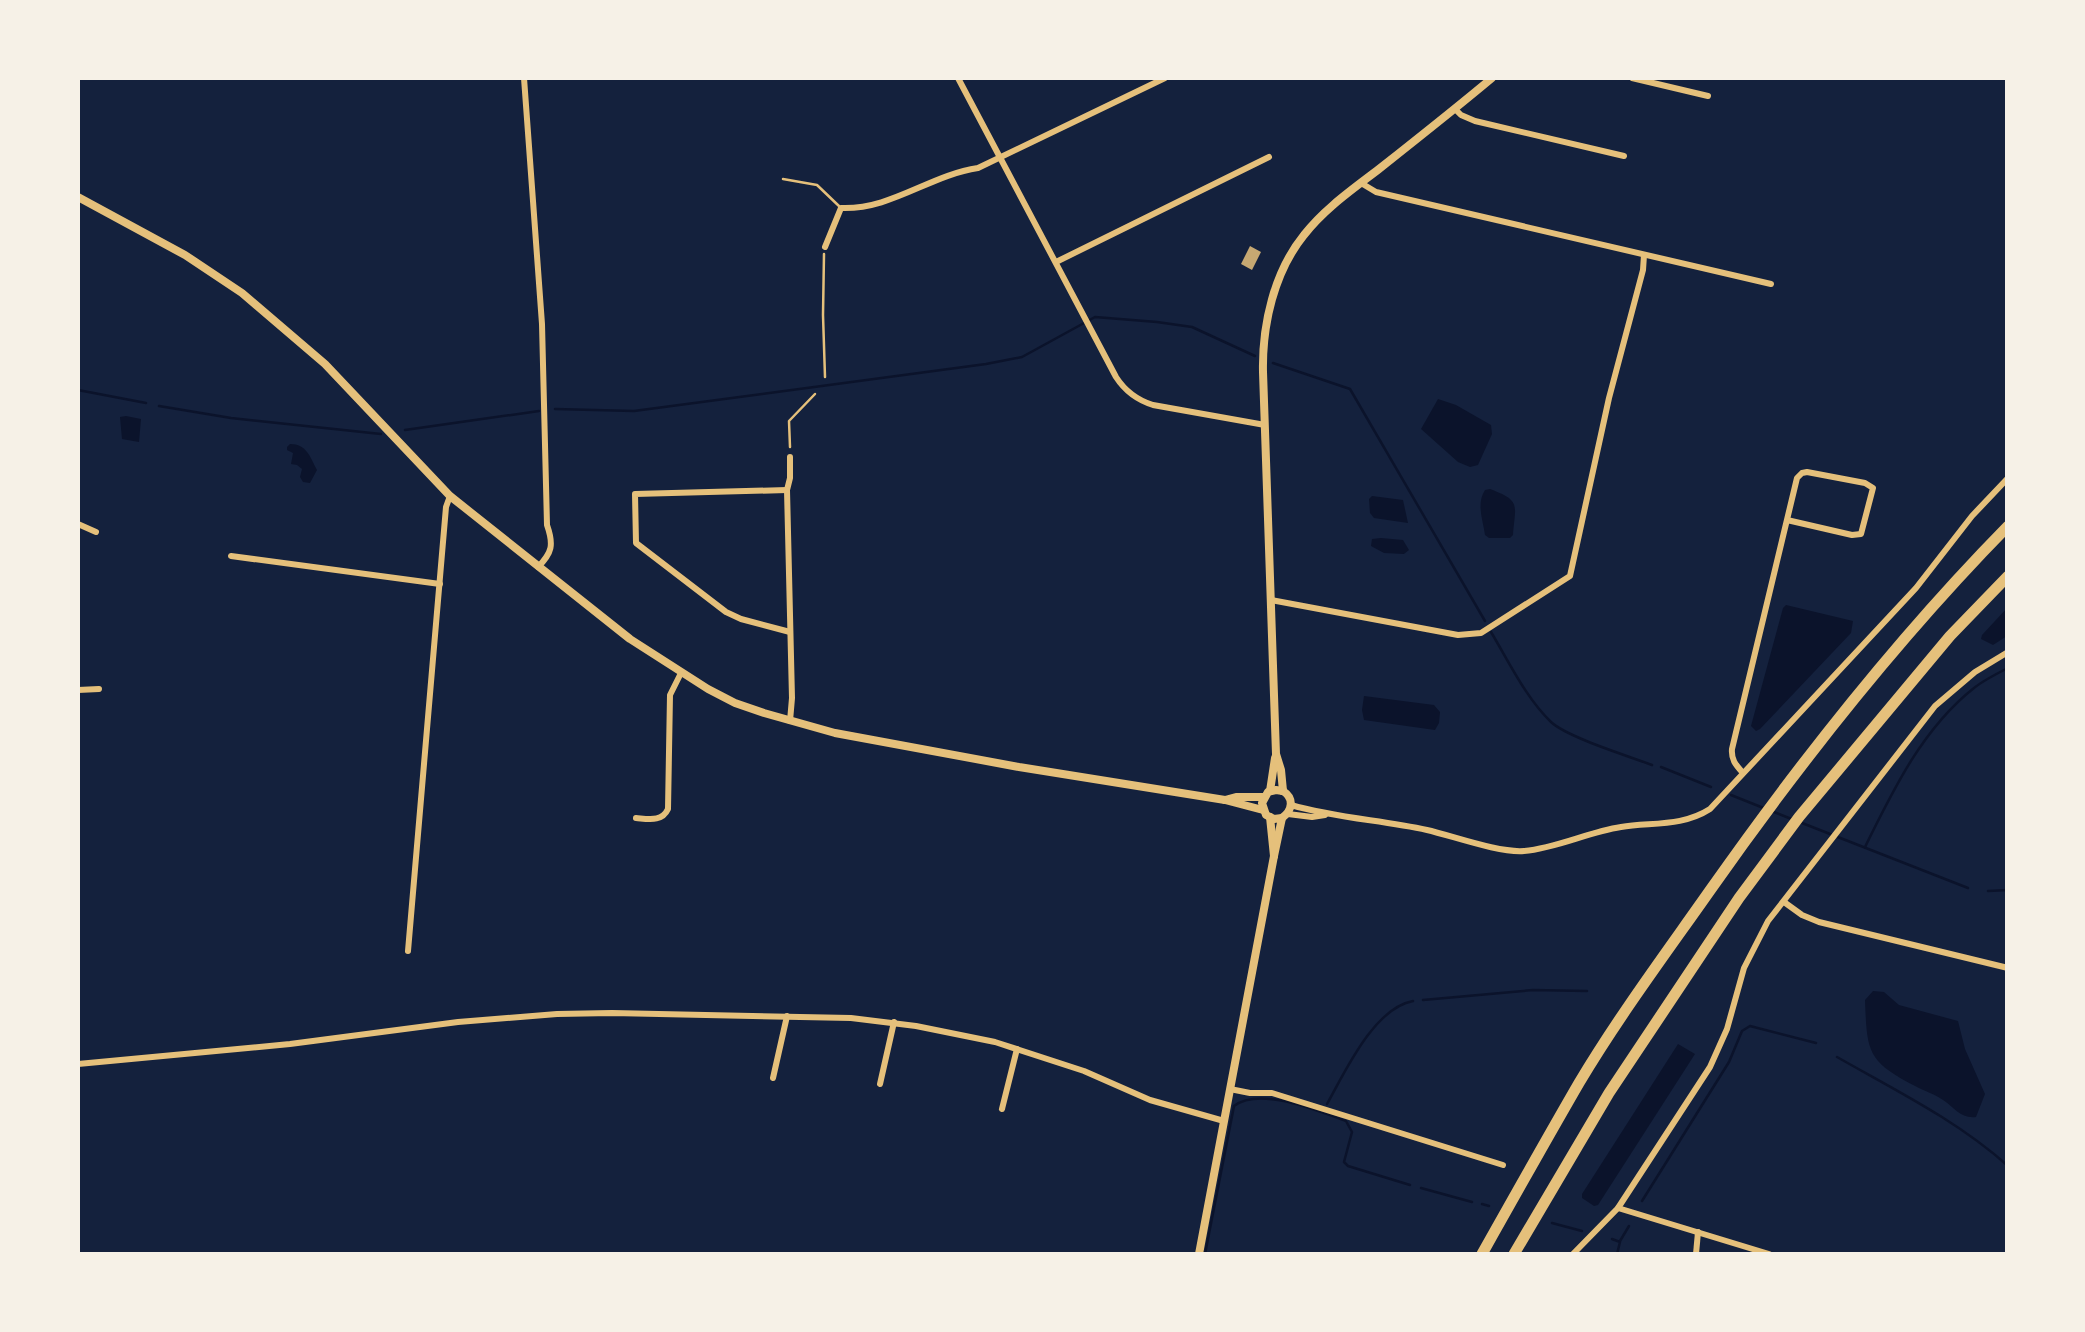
<svg xmlns="http://www.w3.org/2000/svg" width="2085" height="1332" viewBox="0 0 2085 1332" font-family="Merriweather,serif">
  <rect width="100%" height="100%" fill="#14213d"/>
  <g fill="#0b132b">
    <polygon points="1438,399 1456,405 1491,425 1492,434 1478,465 1470,467 1458,462 1421,429"/>
    <polygon points="126,416 141,419 139,442 122,439 120,417"/>
    <path d="M290,444c17,0 20,13 27,26l-7,13 -7,-1 -3,-5 2,-8 -5,-4 -6,-1 2,-11 -6,-3v-3z"/>
    <path d="M1490,489c32,12 25,16 23,46l-3,3h-21l-4,-3c-2,-15 -9,-31 0,-45z"/>
    <polygon points="1372,496 1403,500 1408,523 1374,518 1370,513 1369,499"/>
    <polygon points="1381,538 1403,540 1409,550 1404,554 1384,553 1371,546 1372,539"/>
    <polygon points="1786,605 1853,621 1851,633 1760,729 1756,731 1751,726 1783,608"/>
    <polygon points="2007,608 2007,636 1993,645 1981,639 1982,635"/>
    <polygon points="1364,696 1434,705 1440,712 1439,723 1435,730 1364,720 1362,710"/>
    <path d="M1873,991l11,1 15,13 59,16 7,28 20,45 -9,23c-15,2 -21,-9 -33,-17 -8,-6 -19,-9 -28,-14 -48,-25 -48,-34 -50,-86z"/>
    <polygon points="1678,1044 1695,1054 1598,1205 1594,1206 1582,1198 1582,1194"/>
  </g>
  <g fill="none" stroke-linecap="round" stroke-linejoin="round">
    <g stroke="#0b132b" stroke-width="2.5">
      <polyline points="1273,363 1350,389 1485,621"/>
      <polyline points="78,390 146,403"/>
      <polyline points="159,406 231,418 381,434"/>
      <polyline points="555,409 634,411 986,364 1022,357 1095,317 1157,322 1192,327 1255,356"/>
      <polyline points="405,430 539,411"/>
      <path d="M1491,632c18,30 35,66 60,90 16,15 77,34 101,43"/>
      <polyline points="1661,767 1711,787"/>
      <polyline points="1731,795 1766,809"/>
      <polyline points="1774,812 1794,820"/>
      <polyline points="1802,823 1968,888"/>
      <path d="M1865,847c28,-57 58,-119 109,-159 10,-8 22,-14 34,-20"/>
      <polyline points="1988,891 2008,890"/>
      <polyline points="1423,1000 1533,990 1587,991"/>
      <path d="M1837,1057c58,33 121,64 171,109"/>
      <path d="M1327,1104c18,-32 47,-96 86,-103"/>
      <polyline points="1421,1188 1472,1202"/>
      <polyline points="1642,1201 1729,1062 1742,1031 1750,1026 1816,1043"/>
      <polyline points="1482,1204 1489,1206"/>
      <polyline points="1552,1223 1582,1231"/>
      <polyline points="1612,1239 1620,1242 1617,1254"/>
      <polyline points="1620,1241 1629,1226"/>
      <path d="M1205,1254l29,-148c26,-20 84,5 112,15l6,11 -8,30 4,4 62,19"/>
    </g>
  </g>
  <polygon fill="#c6a872" points="1250,246 1261,252 1252,270 1241,264"/>
  <g fill="none" stroke-linecap="round" stroke-linejoin="round">
    <g stroke="#e5c07b" stroke-width="2.5">
      <polyline points="824,254 823,315 825,377"/>
      <polyline points="790,447 789,421 815,394"/>
    </g>
    <polyline stroke="#e5c07b" stroke-width="2.5" points="783,179 817,185 840,207"/>
    <g stroke="#e5c07b" stroke-width="6">
      <path d="M524,78l18,246 5,201c7,20 5,28 -9,42"/>
      <path d="M958,78l158,299c9,14 21,23 37,28l112,20"/>
      <polyline points="1632,78 1708,96"/>
      <polyline points="1455,109 1461,115 1475,121 1624,156"/>
      <polyline points="1361,183 1376,192 1771,284"/>
      <path d="M825,247l16,-39c50,2 89,-33 137,-40l187,-90"/>
      <polyline points="1056,262 1269,157"/>
      <polyline points="790,457 790,478 787,490 792,698 790,721"/>
      <polyline points="787,490 635,494 636,543 726,612 741,619 790,632"/>
      <polyline points="78,524 96,532"/>
      <polyline points="231,556 440,584"/>
      <polyline points="1271,600 1458,635 1481,633 1570,576 1609,398 1643,270 1644,255"/>
      <polyline points="78,690 99,689"/>
      <path d="M1743,773c-7,-8 -12,-13 -11,-24l65,-271 5,-5 5,-1 58,11 8,5 -12,46 -9,1 -65,-15"/>
      <path d="M1291,805c45,13 90,15 136,25 26,6 72,23 97,21 33,-3 64,-19 97,-24 30,-5 61,0 89,-18l206,-221 56,-72 36,-38"/>
      <polyline points="1288,814 1312,817 1325,815"/>
      <path d="M636,818c13,1 26,4 32,-9l2,-114 11,-22"/>
      <polyline points="1784,902 1802,915 1819,922 2008,968"/>
      <polyline points="408,951 446,507 450,496"/>
      <polyline points="78,1064 290,1044 458,1022 557,1014 612,1013 851,1018 916,1026 995,1042 1084,1071 1150,1100 1224,1121"/>
      <polyline points="773,1078 787,1016"/>
      <polyline points="880,1084 894,1022"/>
      <polyline points="1230,1089 1250,1093 1272,1093 1503,1165"/>
      <polyline points="1002,1109 1017,1049"/>
      <polyline points="1618,1208 1769,1254"/>
      <polyline points="1573,1254 1618,1208 1710,1067 1727,1029 1744,968 1768,921 1935,706 1975,672 2008,652"/>
      <polyline points="1696,1254 1698,1232"/>
    </g>
    <g stroke="#e5c07b" stroke-width="8">
      <polyline points="78,197 185,255 242,293 325,364 450,496 630,639 708,689 735,703 764,713 835,733 1019,767 1225,800 1263,810"/>
      <polyline points="1270,791 1275,758"/>
      <path d="M1283,791l-2,-21 -5,-16 -13,-382c-1,-47 11,-100 41,-137 20,-26 49,-46 75,-66 38,-30 76,-60 113,-91"/>
      <polyline points="1225,800 1236,797 1264,797"/>
      <polyline points="1270,817 1274,856"/>
      <polyline points="1282,818 1274,819 1266,815 1262,803 1268,792 1276,790 1283,791"/>
      <path d="M1199,1254l75,-398 8,-38c11,-8 12,-20 1,-27"/>
    </g>
    <g stroke="#e5c07b" stroke-width="11">
      <path d="M1482,1254c32,-57 64,-114 97,-171 40,-67 87,-130 132,-194 90,-128 187,-251 297,-363"/>
      <polyline points="1514,1254 1609,1093 1739,898 1799,817 1950,636 2008,576"/>
    </g>
  </g>
  <rect width="2085" height="1332" fill="none" stroke="#f6f1e7" stroke-width="160"/>
</svg>
